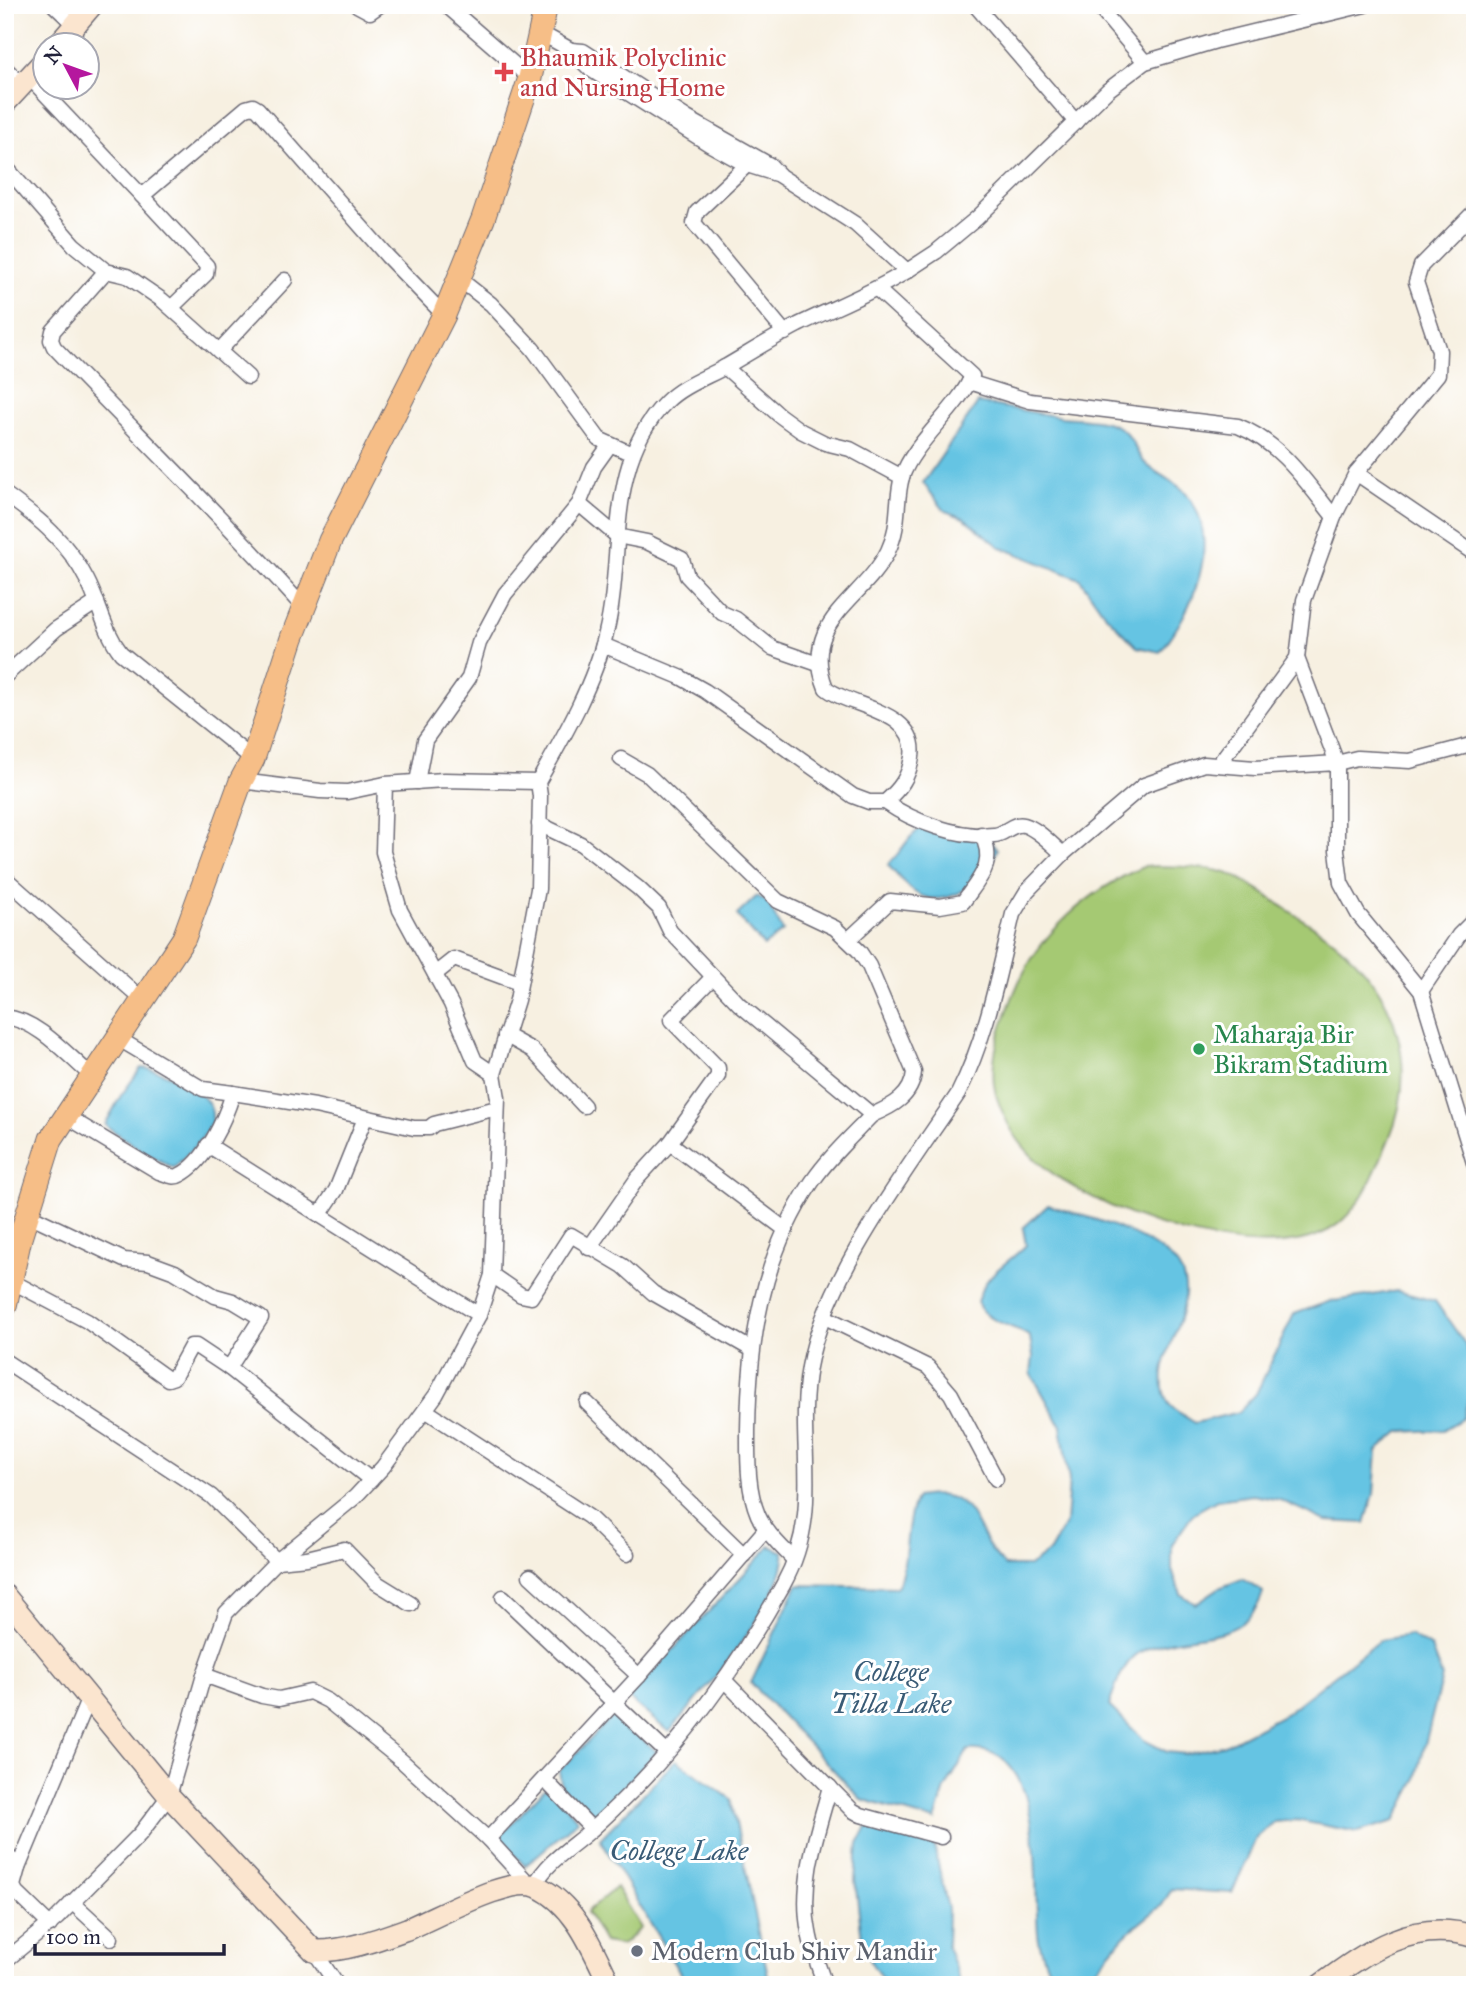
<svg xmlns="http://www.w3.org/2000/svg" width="1480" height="1990" viewBox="0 0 1480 1990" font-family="'IM FELL Great Primer',serif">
  <rect width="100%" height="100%" fill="#fff"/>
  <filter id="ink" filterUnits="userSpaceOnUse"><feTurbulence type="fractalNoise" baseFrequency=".0143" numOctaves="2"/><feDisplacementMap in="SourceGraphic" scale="14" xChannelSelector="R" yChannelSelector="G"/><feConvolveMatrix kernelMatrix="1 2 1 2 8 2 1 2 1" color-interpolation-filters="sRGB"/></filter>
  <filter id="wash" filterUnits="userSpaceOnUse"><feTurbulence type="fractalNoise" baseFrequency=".00686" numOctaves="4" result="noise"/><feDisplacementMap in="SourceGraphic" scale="28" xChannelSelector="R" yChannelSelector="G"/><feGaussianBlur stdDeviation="1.57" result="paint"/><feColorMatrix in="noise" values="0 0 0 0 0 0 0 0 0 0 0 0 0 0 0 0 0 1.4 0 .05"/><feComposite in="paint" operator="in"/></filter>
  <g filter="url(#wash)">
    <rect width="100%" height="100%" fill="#f7f0e1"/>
    <g fill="#a5c973" stroke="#647657" stroke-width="2">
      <path d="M1145,866c24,0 50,0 74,5 24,5 49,26 69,39 15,10 32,20 46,31 62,49 86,124 55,198 -13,31 -29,74 -60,91 -74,41 -241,-18 -297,-74 -16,-16 -28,-37 -35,-58 -11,-34 5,-75 18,-107 24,-58 73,-100 130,-125z"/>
      <polygon points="616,1887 641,1928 622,1945 604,1942 587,1912"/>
    </g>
    <g fill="#65c4e3" stroke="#44738f" stroke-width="2">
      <path d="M978,403c28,4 56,10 84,14 18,2 42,1 58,11 13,8 15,24 24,34 12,13 32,19 43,32 37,49 5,117 -27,158l-23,-5 -34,-35 -23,-33 -80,-32 -36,-29 -19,-7 -22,-28z"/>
      <path d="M924,826l66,16 7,7c-9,30 -49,63 -81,44 -11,-7 -20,-19 -28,-28 14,-13 20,-30 36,-39z"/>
      <polygon points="757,896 767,902 783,931 764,946 737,915"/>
      <path d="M141,1068c17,1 31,8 46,17 50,29 15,53 -13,83l-29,-15 -40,-28 15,-28z"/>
      <path d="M1048,1205c38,11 85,24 118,49 54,42 -26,104 3,150 5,7 18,13 26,19l44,-11 17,-18 38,-80 34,-12 69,-11 38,10 30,43 10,31 -12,43 -20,12 -44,2 -22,19 -3,43 -9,29 -39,-2 -46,-21 -27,-5 -36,5 -23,13 -22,31v26l9,24 14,10 24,-16 23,-9 21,13c-17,57 -79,37 -121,59 -18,9 -28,37 -33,55l35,34 23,12 20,2 38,-9 60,-31 95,-74 30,-5 21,13 11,29 -26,103 -21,41 -37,11 -62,-12 -22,2 -18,16 -24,55 -60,-4 -10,16 -38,31 -30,35 -25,10 -18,-5c-5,-14 -12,-28 -13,-42 -5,-51 10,-191 -70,-184l-23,39 -10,32 -74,-22 -110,-116 46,-98 100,2c13,-29 6,-62 20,-90 64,-12 52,36 88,69h24l21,-15 16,-28 3,-43 -8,-54 -30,-53 2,-16 -3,-20c-18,-14 -44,-13 -53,-35 8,-30 29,-36 49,-57l-3,-17z"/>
      <path d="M770,1546l14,6c3,45 -84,145 -115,180l-41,-34z"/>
      <polygon points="614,1715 657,1752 591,1821 562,1788 559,1771"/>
      <polygon points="676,1760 731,1799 770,1985 687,1985 600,1839"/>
      <polygon points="548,1785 578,1820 525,1866 498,1838"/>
      <polygon points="867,1827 934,1845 948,1909 947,1946 961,1985 887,1985 872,1964 862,1939 855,1880 858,1844"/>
    </g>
  </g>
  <g filter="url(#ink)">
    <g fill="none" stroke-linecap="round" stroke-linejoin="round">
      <defs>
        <g id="street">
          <polyline points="54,5 75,25"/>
          <polyline points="357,5 370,12 380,5"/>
          <polyline points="446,5 530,78"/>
          <polyline points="975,5 1076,122"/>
          <polyline points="1097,5 1145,62"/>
          <polyline points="541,33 571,50 590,69 709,144 747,165 779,175"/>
          <polyline points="571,50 583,51 687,118 770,165 780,176 855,224 907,271 936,252 977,218 1108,90 1145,62 1216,41 1365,5"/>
          <polyline points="5,68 22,85"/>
          <polyline points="30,78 142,196 246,108 253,106 258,109 387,256 444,315"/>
          <polyline points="747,165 697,212 694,223 785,333"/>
          <polyline points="5,166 74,245 106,271 127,276 162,300 248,377"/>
          <polyline points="142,196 207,266 206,274 172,307"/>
          <polyline points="1475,211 1421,266 1416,282 1439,351 1438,374 1356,473 1334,517 1304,600 1297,658 1337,763 1357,758 1410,761 1475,744"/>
          <path d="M106,271l-53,60 -2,9 3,7c83,87 169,170 249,260"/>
          <polyline points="458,278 491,304 533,349 599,439 632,454"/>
          <polyline points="219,351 285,280"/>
          <polyline points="725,367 779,415 801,431 825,443 850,449 902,477"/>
          <path d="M969,382l61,19 208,25c43,17 68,56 96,91"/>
          <polyline points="1356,473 1475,554"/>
          <path d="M5,494c33,24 63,48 82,86 13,25 17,51 34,73l132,106"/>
          <polyline points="579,504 617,536 647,542 682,559 687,576 722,613 736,619 772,648 818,664"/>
          <path d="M603,645l77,32 25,14 148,105 16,6h16c15,-13 24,-25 27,-45 7,-47 -62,-49 -86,-69 -27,-67 37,-87 62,-137 13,-27 7,-50 14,-74 11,-34 55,-67 70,-101l-95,-87"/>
          <polyline points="5,676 56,629 97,602"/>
          <polyline points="1219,764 1297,658"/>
          <polyline points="241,781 320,791 347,792 385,784 444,780 538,782"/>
          <polyline points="417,782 425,740 469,678 479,643 505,594 579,504 594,467 609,446"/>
          <polyline points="385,784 383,852 400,910 451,1004 475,1061 494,1074"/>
          <path d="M885,802c29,20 73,36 109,33 11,0 18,-13 30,-10 14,4 28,20 39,29"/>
          <path d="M539,824l42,20 57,44 21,20 11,23 69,73 133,111c21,-9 40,-19 42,-43l-45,-106 -10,-15 -24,-23 -57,-27 -131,-127 -26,-15"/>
          <polyline points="5,878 144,1001"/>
          <path d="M848,940l42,-39 50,5 23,-4c17,-24 34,-40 18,-68"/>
          <polyline points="435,974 454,959 519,983"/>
          <polyline points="713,977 671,1020 718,1068 718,1076 670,1143 786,1230"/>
          <polyline points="1421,991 1459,935 1475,919"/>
          <path d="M5,1017c33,3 62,38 86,58"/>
          <polyline points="505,1035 532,1050 584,1106"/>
          <polyline points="233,1093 315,1106 414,1128 429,1128 434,1124 497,1108"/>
          <path d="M64,1115l95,57c7,2 15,7 21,3 26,-13 45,-56 53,-82l-30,-4 -84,-50"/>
          <polyline points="208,1145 479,1315"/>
          <polyline points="27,1214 124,1260 148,1262 175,1272 215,1296 233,1301 261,1318 229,1368"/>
          <polyline points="320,1214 336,1190 365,1118"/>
          <polyline points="589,1248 637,1179 670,1143"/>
          <polyline points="492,1275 521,1295 531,1297 571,1235 623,1266 653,1293 751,1349"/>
          <polyline points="11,1281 87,1321 168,1379 174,1377 191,1346 196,1346 229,1368 371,1480"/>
          <polyline points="825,1317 928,1367 951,1394 996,1479"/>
          <polyline points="5,1361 211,1496 277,1561 307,1558 344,1549 377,1583 411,1604"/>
          <polyline points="587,1403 744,1555"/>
          <polyline points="425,1410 589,1517 627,1554"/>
          <path d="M794,1560c-13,-14 -28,-27 -36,-45 -11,-26 -10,-57 -10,-84 1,-89 13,-173 64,-249 17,-25 39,-45 60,-67"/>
          <polyline points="530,1576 639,1676"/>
          <polyline points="503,1597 667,1753"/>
          <polyline points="204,1675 262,1696 279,1699 310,1692 328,1701 402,1761 488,1839 529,1884"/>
          <polyline points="724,1680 852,1810 861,1815 941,1837"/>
          <polyline points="544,1779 592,1829"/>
          <polyline points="488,1839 639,1676 765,1530"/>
          <polyline points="5,1852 18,1868 13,1886 16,1892 50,1925"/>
          <polyline points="18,1868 89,1698"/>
          <path d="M535,1885c12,-24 37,-38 56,-55 16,-14 31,-29 46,-44 58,-60 106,-129 146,-201 42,-76 12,-140 26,-218 16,-90 98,-197 149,-273 29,-58 40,-118 55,-180l14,-23 36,-37 81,-69 60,-21 51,4 82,-5v87l4,33 17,31 63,77 54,175"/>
          <polyline points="72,1902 111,1938"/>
          <polyline points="314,1951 337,1985"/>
          <path d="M5,1961l52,-43 83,-84 29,-38 35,-121 22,-62 51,-52 78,-64 28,-30 53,-72 43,-80 13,-40 6,-177 -4,-24 23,-74 21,-111 2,-93 -2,-14c26,-46 56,-98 68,-149 19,-77 -2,-169 60,-231 16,-16 39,-24 59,-35 24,-14 48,-29 73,-42 37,-18 74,-32 109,-54"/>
          <path d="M825,1985c-6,-17 -13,-35 -16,-53 -10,-48 8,-99 21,-145"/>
        </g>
        <g id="secondary">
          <polyline points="57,46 92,5"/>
          <polyline points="5,103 46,59"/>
          <path d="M5,1596l164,200 145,155c30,1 65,-12 93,-22 29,-11 104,-55 131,-42 38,18 55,63 72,98"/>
          <path d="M1321,1985c46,-34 94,-68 154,-48"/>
        </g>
        <polyline id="primary" points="5,1306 20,1238 51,1139 184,938 241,781 253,759 292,638 330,541 444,315 483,219 530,78 546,5"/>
      </defs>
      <use href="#street" stroke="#6d6a75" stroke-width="17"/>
      <use href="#secondary" stroke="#6d6a75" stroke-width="24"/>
      <use href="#primary" stroke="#6d6a75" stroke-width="25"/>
      <use href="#street" stroke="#fff" stroke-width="14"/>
      <use href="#secondary" stroke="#fbe5cf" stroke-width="21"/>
      <use href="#primary" stroke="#f6be87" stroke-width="23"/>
    </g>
  </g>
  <path fill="#e0444e" stroke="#fff" stroke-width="2.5" d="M500.5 61.5h7v7h7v7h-7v7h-7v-7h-7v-7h7z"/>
  <circle fill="#2e9e5b" stroke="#fff" stroke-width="2.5" cx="1199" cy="1049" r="7"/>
  <circle fill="#6b7280" stroke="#fff" stroke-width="2.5" cx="637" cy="1951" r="7"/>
  <g text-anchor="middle" stroke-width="6" stroke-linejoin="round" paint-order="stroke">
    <g font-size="26" fill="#be3a42" stroke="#fff" text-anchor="start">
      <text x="520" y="66">Bhaumik Polyclinic<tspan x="520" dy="30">and Nursing Home</tspan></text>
    </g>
    <g font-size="26" fill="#27864d" stroke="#fff" text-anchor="start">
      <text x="1213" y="1043">Maharaja Bir<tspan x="1213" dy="30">Bikram Stadium</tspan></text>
    </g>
    <g font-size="26" fill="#5b616d" stroke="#fff" text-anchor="start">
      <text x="651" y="1960">Modern Club Shiv Mandir</text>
    </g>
    <g font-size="28" font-style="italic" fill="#395b76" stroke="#fff">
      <text x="891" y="1681">College<tspan x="891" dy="32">Tilla Lake</tspan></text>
      <text x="679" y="1860">College Lake</text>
    </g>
  </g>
  <rect width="1480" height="1990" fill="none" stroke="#fff" stroke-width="28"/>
  <g transform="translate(66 66) rotate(311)"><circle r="33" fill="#ffffff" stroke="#a7a7b1" stroke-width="2"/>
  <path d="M0-5L12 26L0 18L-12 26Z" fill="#b5179e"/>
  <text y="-10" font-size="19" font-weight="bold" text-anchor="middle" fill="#22223b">N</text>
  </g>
  <path d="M35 1944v10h189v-10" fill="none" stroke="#22223b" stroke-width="3.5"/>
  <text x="46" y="1944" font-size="21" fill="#22223b" stroke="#ffffff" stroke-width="5" paint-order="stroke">100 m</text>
</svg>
